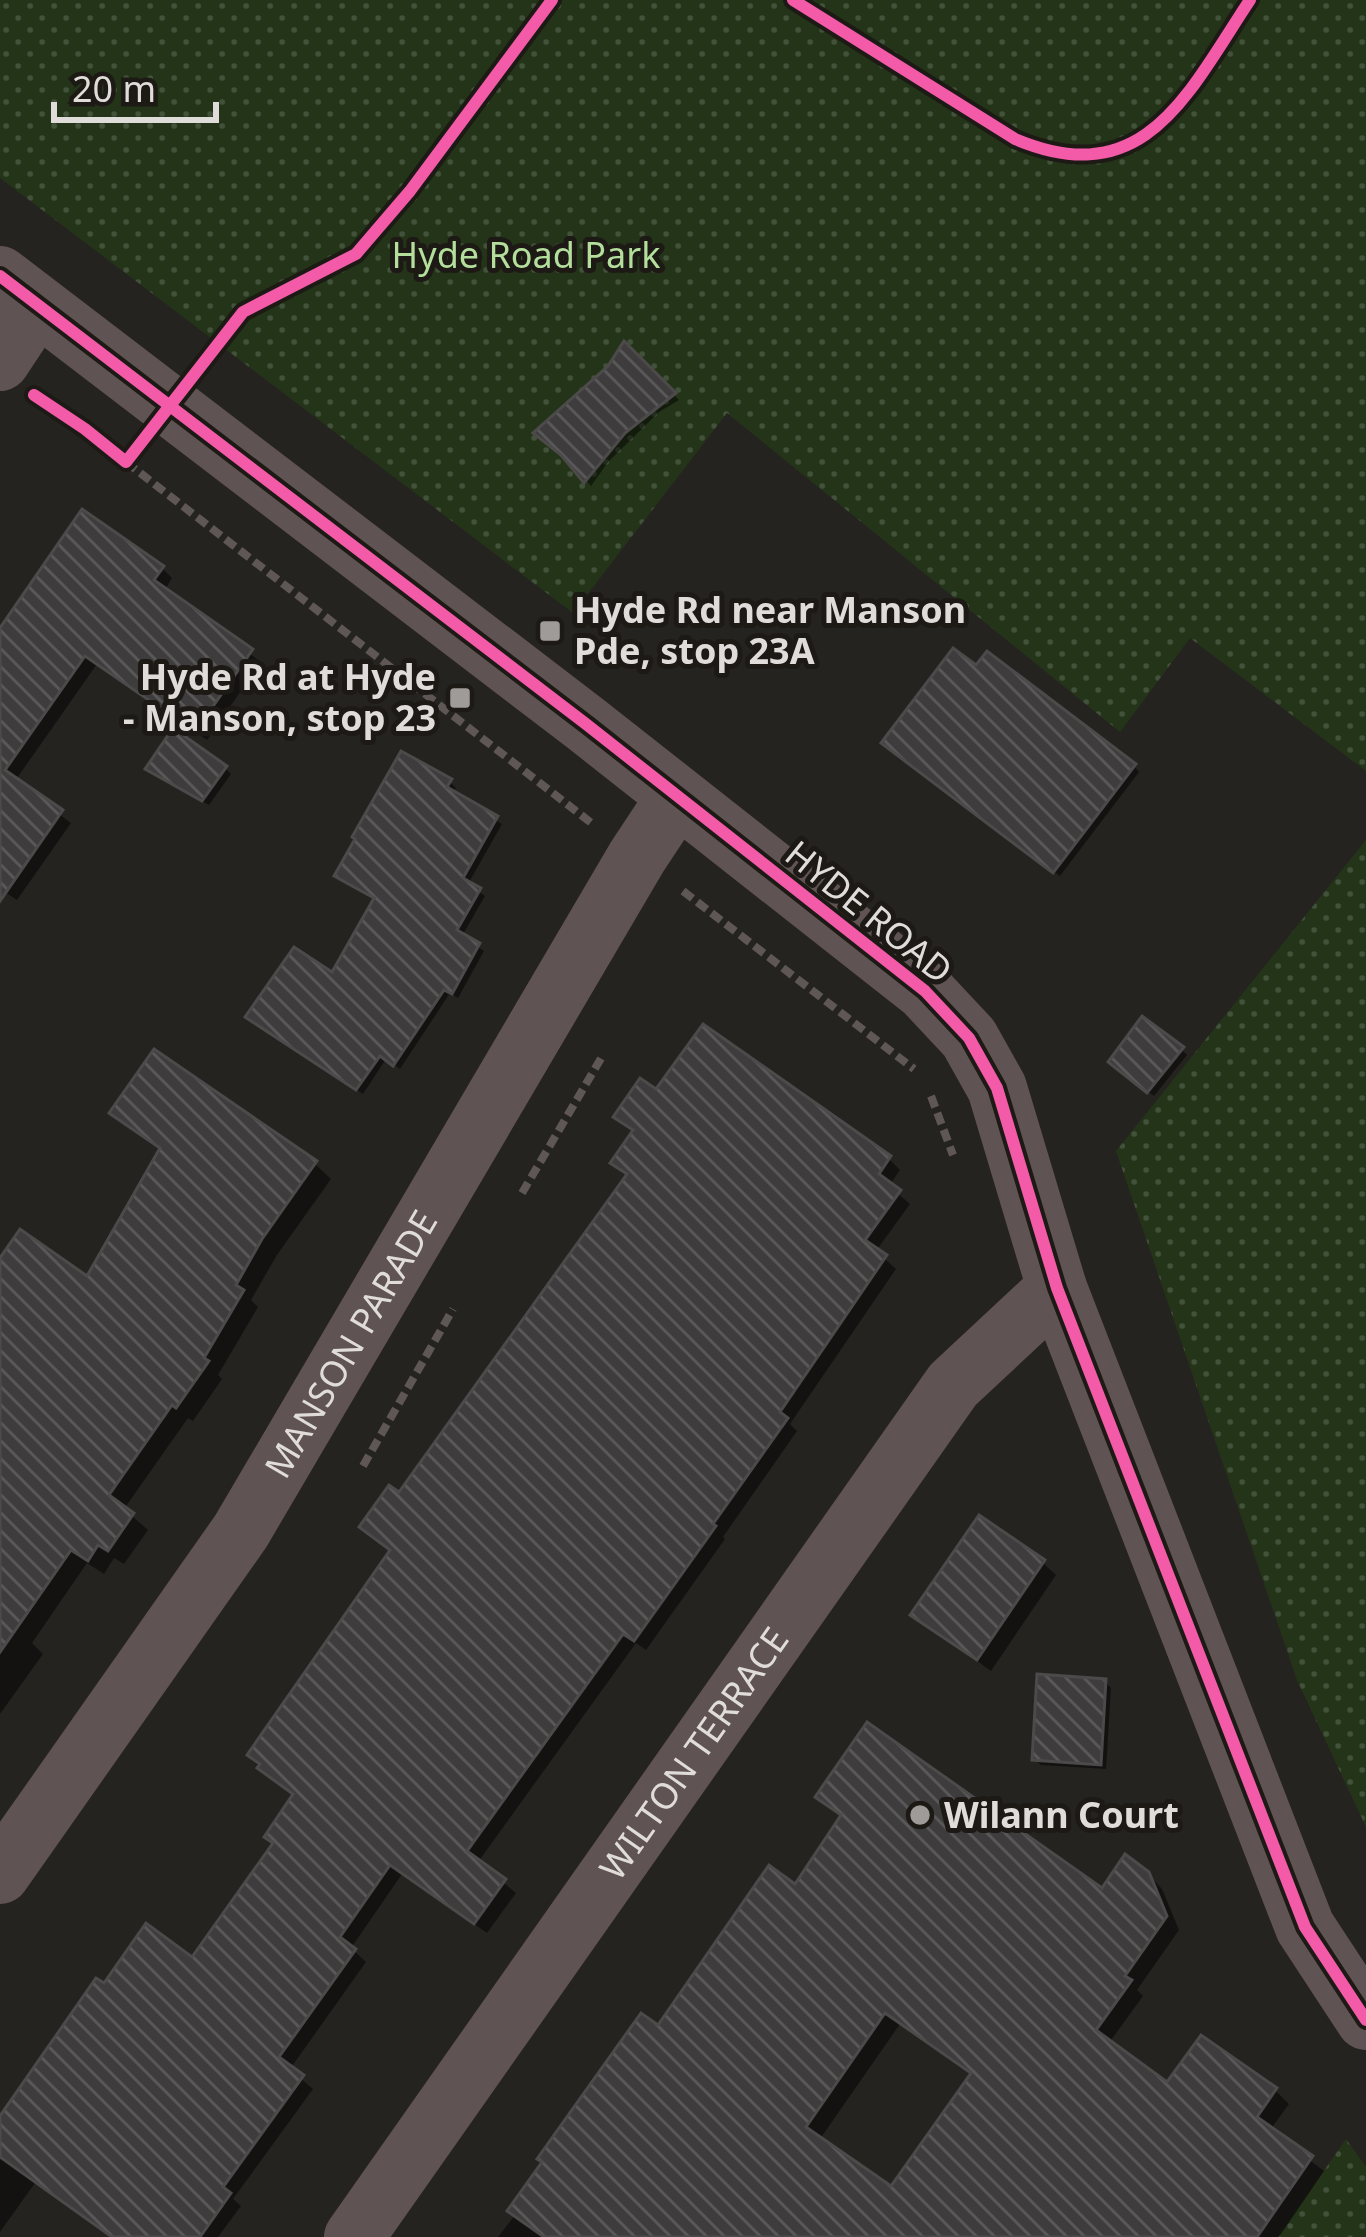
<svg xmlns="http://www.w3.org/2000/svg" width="1366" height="2237" viewBox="0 0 1366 2237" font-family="'Noto Sans',sans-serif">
  <defs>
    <pattern id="green-dots" width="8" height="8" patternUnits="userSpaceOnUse" patternTransform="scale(3)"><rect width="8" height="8" fill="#233418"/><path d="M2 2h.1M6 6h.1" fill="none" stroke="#425139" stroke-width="1.8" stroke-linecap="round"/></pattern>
    <pattern id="building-back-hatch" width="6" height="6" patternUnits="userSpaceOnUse" patternTransform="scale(3)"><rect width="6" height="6" fill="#3e3c3c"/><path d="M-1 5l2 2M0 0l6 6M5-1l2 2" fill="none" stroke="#595858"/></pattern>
  </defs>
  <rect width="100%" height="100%" fill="#252320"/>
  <g fill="url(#green-dots)">
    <polygon points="0,0 1366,0 1366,771 1190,638 1120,732 727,413 573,613 0,178"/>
    <polygon points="1366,840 1366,1827 1297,1680 1116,1151"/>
    <polygon points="1346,2139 1366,2167 1366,2237 1278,2237"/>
  </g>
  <g fill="#0007" fill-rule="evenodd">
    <polygon points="624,346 679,400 659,412 608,462 591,486 567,457"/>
    <polygon points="162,568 172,578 164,591 261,662 207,740 97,664 15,781 71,823 17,900 0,889 0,633"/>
    <polygon points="891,748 1134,766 1139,772 1060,876"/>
    <polygon points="225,768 231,774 209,805 154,774"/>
    <polygon points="450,782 456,788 452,793 502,824 468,884 485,896 462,936 484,951 458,998 450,993 400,1069 386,1059 363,1094 255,1023 333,976 376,899 344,881"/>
    <polygon points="1182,1050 1187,1055 1154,1096 1117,1068"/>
    <polygon points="154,1053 315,1164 331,1179 277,1255 251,1300 258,1307 218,1375 222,1379 193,1421 188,1418 124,1509 148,1530 124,1564 114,1558 104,1574 87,1563 32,1643 43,1654 0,1714 0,1264 88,1280 162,1151 113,1113"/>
    <polygon points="657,1093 889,1159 900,1170 889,1186 910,1204 876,1251 896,1269 790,1424 797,1431 723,1537 725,1539 646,1650 636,1643 478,1862 516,1893 487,1933 402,1874 351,1948 366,1962 290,2069 313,2089 233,2199 241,2206 218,2237 112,2237 35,2183 0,2232 0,2119 105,1987 193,1961 276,1845 296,1796 260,1768 392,1551 363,1527 400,1497 629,1176 614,1163 635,1132 617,1117"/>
    <polygon points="1043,1563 1056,1575 991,1671 914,1615"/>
    <polygon points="1105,1682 1111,1688 1106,1769 1041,1765 1035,1759"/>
    <path d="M819,1796l283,96 46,-18 14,15 17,41 -42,60 6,6 -34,47 59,43 107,4 14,14 -19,26 54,41 -45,66h-781l161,-208 137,-141 47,-70zM900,2024l73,51 -81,115 -72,-51z"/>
  </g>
  <g fill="url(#building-back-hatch)" stroke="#4c4a4a" stroke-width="3" fill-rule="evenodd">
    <polygon points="624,341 676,393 625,433 584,483 561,455 533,433 608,366"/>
    <polygon points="82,509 164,566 154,580 253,649 195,732 85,656 5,770 63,810 0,901 0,628"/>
    <polygon points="953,648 976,665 987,651 1136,764 1053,873 881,743"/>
    <polygon points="173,728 227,766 202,801 145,769"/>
    <polygon points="401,751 452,779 447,787 498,816 463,878 481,888 457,930 480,943 452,994 444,990 393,1066 380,1056 356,1090 245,1017 294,947 332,972 374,898 334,876 355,839 352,837"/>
    <polygon points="1142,1016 1184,1047 1147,1093 1108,1062"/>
    <polygon points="703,1024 891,1156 879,1174 901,1190 865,1240 887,1255 780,1412 788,1418 713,1524 716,1526 634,1641 623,1634 467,1851 506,1879 474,1924 390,1865 340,1937 356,1949 279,2057 304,2075 223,2187 231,2193 200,2237 112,2237 0,2157 0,2116 96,1978 104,1983 146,1923 192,1957 273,1843 264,1837 293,1794 257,1768 260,1764 247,1755 390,1550 359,1527 389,1485 399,1492 627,1174 610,1163 633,1130 613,1117 640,1078 656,1089"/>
    <polygon points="154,1049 317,1161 262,1239 236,1285 244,1290 204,1358 209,1361 176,1408 172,1405 109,1495 134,1513 108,1551 98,1545 88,1561 71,1550 0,1652 0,1258 20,1229 87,1276 160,1148 109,1113"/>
    <polygon points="979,1515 1045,1560 977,1660 910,1615"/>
    <polygon points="1037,1674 1106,1679 1101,1765 1032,1760"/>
    <path d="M867,1722l235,166 23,-34 24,18 18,44 -42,60 7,4 -36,50 71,52 34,-47 76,53 -20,29 56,39 -56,81h-713l-37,-26 35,-49 -5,-3 104,-146 17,12 111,-160 26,19 46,-69 -26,-18zM885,2013l86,60 -80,113 -85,-59z"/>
  </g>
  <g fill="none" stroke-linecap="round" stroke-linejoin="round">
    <g stroke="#5f5756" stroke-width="8" stroke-dasharray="12 6" stroke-linecap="butt">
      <polyline points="126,462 594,825"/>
      <polyline points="683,891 914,1069"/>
      <polyline points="931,1096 953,1155"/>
      <polyline points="522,1193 603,1055"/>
      <polyline points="363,1466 453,1309"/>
    </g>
    <g stroke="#605353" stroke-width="60">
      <polyline points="0,276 586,724 925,991 969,1038 997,1088 1057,1288 1305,1927 1366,2020"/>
      <polyline points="0,361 37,305"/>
      <path id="s1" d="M0,1874l241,-343 396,-674 39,-59"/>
      <path id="s2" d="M354,2237l599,-852 104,-97"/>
    </g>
    <defs>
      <g id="cycleway">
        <path d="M793,0l222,139c130,55 173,-46 235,-139"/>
        <polyline points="0,276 586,724 925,991 969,1038 997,1088 1057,1288 1305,1927 1366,2020"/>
        <polyline points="34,395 85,429 126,462 243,312 356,254 410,191 552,0"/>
      </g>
    </defs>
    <use href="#cycleway" stroke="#1d1a15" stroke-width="20"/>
    <use href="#cycleway" stroke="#f35aa7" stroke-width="12"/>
  </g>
  <g fill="#9e9b98" stroke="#1d1a15" stroke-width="4.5">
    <rect x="538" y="619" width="24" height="24" rx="6"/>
    <rect x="448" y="686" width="24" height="24" rx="6"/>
    <circle cx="920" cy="1815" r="12"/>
  </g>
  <g text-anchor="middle" stroke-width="10" stroke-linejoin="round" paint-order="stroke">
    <g font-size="36" fill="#b3de9b" stroke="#1d1a15">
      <text x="526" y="268">Hyde Road Park</text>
    </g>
    <g font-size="36" font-weight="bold" fill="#dfdcd9" stroke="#1d1a15" text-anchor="start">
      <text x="574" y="623">Hyde Rd near Manson<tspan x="574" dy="41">Pde, stop 23A</tspan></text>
      <text x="436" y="690" text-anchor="end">Hyde Rd at Hyde<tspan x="436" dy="41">- Manson, stop 23</tspan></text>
      <text x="944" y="1828">Wilann Court</text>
    </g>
    <g font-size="36" fill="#dfdcd9" stroke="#1d1a15">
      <text transform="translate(869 912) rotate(39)" y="13">HYDE ROAD</text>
      <text dy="13" stroke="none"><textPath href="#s1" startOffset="636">MANSON PARADE</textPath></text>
      <text dy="13" stroke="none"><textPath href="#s2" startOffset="591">WILTON TERRACE</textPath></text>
    </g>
  </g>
  <path d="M54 102v18h162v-18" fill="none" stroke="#dfdcd9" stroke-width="6"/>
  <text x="72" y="102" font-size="36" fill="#dfdcd9" stroke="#1d1a15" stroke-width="9" paint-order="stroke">20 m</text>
</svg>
